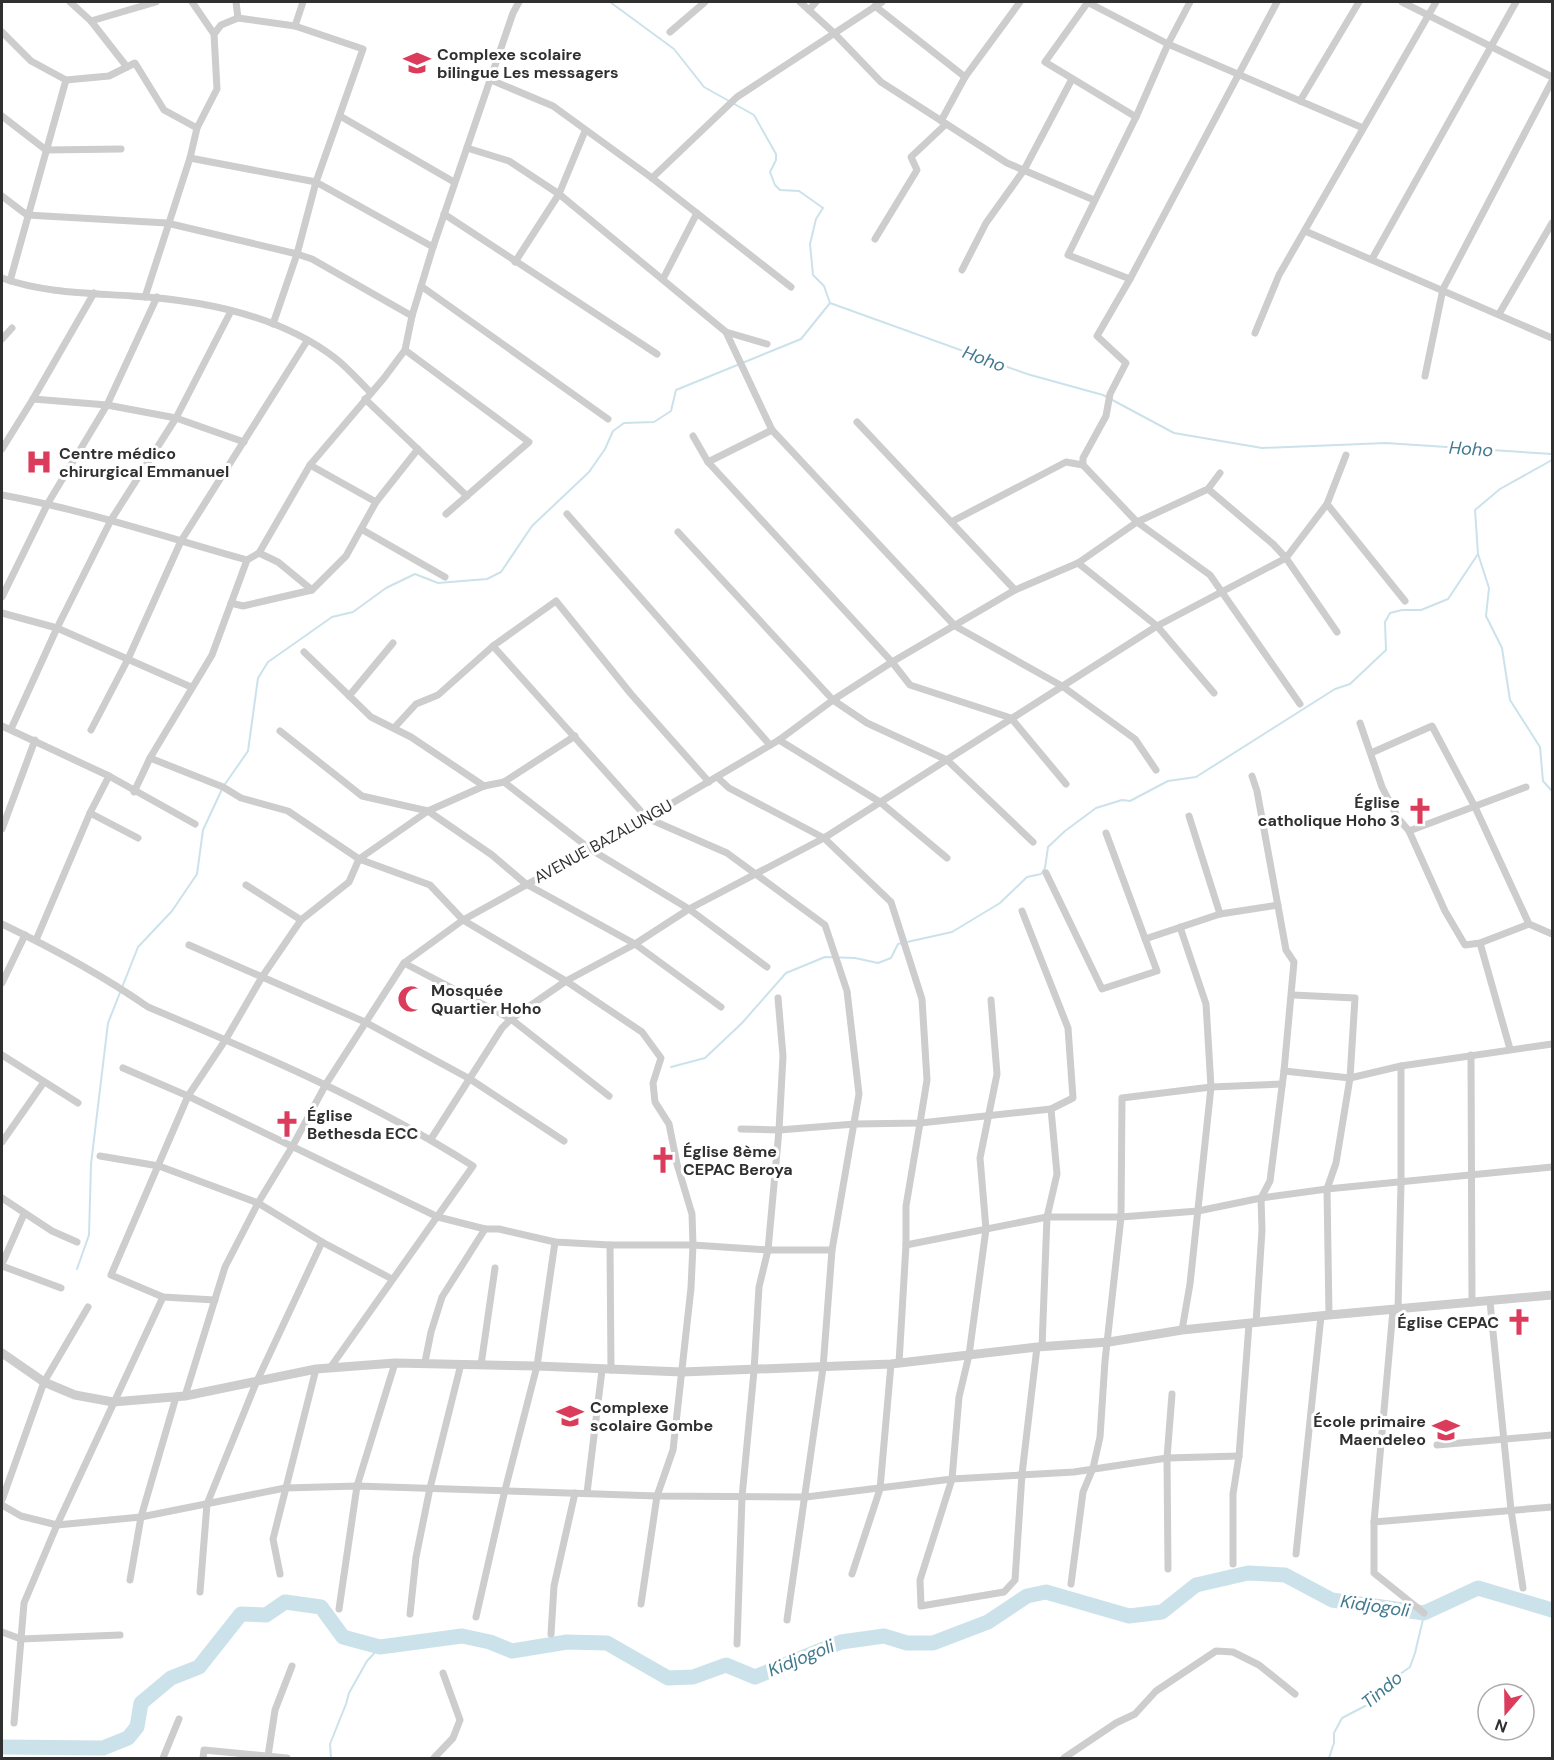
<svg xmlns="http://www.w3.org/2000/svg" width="1554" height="1760" viewBox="0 0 1554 1760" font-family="'DM Sans',sans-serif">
  <rect width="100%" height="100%" fill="#fff"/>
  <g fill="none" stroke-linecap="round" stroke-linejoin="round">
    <g stroke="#cce2eb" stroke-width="2">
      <polyline points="610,2 674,49 704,87 754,115 776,154 776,160 770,172 775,185 780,190 799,191 823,208 816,219 810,244 813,275 824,286 830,303 1027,374 1103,395 1174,433 1262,448 1386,443 1552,454"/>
      <polyline points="1552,460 1500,489 1475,510 1478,554 1489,588 1486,616 1502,648 1510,700 1540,747 1543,781 1552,791"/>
      <polyline points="671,1067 705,1058 742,1023 786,973 825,957 855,958 878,963 891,958 898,944 952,932 1000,903 1027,877 1041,874 1045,868 1048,847 1065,831 1096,808 1122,800 1130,801 1168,781 1196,777 1335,689 1350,684 1386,650 1385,622 1390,613 1402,610 1421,610 1448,599 1478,554"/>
      <polyline points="77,1269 89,1235 91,1164 108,1023 138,947 172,911 197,874 203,830 223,787 248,751 258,678 268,662 332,617 353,612 386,588 415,574 438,583 487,579 501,572 532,526 589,472 605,449 613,431 624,423 654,422 671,411 676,390 801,339 830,303"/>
      <polyline points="331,1758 330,1744 346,1704 349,1693 367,1661 380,1647"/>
      <polyline points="1329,1758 1334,1743 1334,1733 1342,1718 1369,1704 1396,1677 1410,1667 1415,1653 1424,1615"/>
    </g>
    <polyline stroke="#cce2eb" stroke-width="15" points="2,1747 103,1748 128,1738 137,1727 141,1703 171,1678 199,1667 241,1614 266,1615 285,1602 321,1607 343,1637 380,1647 462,1636 490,1642 512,1651 567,1642 607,1643 668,1678 693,1677 726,1665 755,1677 841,1642 884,1636 907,1643 933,1643 988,1622 1027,1596 1046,1592 1129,1616 1162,1612 1196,1585 1248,1573 1285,1575 1332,1600 1424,1613 1478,1588 1552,1610"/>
    <g stroke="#cdcdcd" stroke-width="7">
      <polyline points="70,2 91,21 127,67"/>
      <polyline points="192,2 214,34"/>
      <polyline points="236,2 238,18"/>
      <polyline points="800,2 833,32 881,82 1007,163 1094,200"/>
      <polyline points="1087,2 1168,44 1363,128"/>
      <polyline points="1088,2 1045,62 1136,117"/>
      <polyline points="1277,2 1130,279 1097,336 1126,363 1110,394 1106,416 1083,458 1083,465 1137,522 1210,575 1300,704"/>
      <polyline points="1402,2 1552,77"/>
      <polyline points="875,6 965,77"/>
      <polyline points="809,10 816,2"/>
      <polyline points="91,21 156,2"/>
      <polyline points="295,26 303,2"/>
      <polyline points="2,32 31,61 66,80 10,281"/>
      <polyline points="670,32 705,2"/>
      <polyline points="66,80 109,76 135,63 164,110 197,128"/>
      <polyline points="491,80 553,106 652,178 791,287"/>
      <polyline points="1300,101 1359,2"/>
      <polyline points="2,116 46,150 121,149"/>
      <polyline points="340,116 454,182"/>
      <polyline points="941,121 965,77 1020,2"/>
      <polyline points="467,148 509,161 559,194 726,332 772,430 955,626 1062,686 1135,739 1156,770"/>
      <polyline points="190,158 316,182 433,247"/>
      <polyline points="652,178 737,97 882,2"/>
      <polyline points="2,196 27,215 167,223 297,254 312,259 412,316"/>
      <polyline points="444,214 657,354"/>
      <polyline points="1305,231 1552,338"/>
      <polyline points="875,239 917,170 911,157 946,124"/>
      <polyline points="1372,259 1516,2"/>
      <polyline points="515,262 559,194 585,131"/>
      <polyline points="962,270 986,223 1024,170 1072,79"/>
      <path d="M2,278c41,15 87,15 130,18 69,4 147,19 203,62 13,10 24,23 36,35"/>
      <polyline points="663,279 697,213"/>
      <polyline points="1130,279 1068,255 1136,117 1168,44 1190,2"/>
      <polyline points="421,286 608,419"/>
      <polyline points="145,297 190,158 197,128 217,89 214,34 221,25 238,18 295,26 363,49 316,182 297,254 273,324"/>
      <polyline points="1499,314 1552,223"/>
      <polyline points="726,332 767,344"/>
      <polyline points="1255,333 1279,275 1436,2"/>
      <polyline points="2,339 12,328"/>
      <polyline points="405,350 529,442 446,514"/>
      <polyline points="1425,376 1443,289 1552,81"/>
      <polyline points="33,399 107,405 176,418 244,442"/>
      <polyline points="365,399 467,496"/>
      <polyline points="857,422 1015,590"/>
      <polyline points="693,436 708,462 892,662 910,685 1011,718 1066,784"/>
      <polyline points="2,449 33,399 94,293"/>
      <polyline points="708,462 772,430"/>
      <polyline points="310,465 376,502"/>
      <polyline points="1208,489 1273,544 1286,558 1337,632"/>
      <path d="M2,495c83,15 163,42 245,65l12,-7 51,-88 74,-87 21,-28 7,-34 21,-69 80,-234 6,-11"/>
      <polyline points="1327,504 1405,601"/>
      <polyline points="567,514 770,745"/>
      <polyline points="951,522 1066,462 1083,465"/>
      <polyline points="361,529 445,577"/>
      <polyline points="678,532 833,700 867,723 947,760 1033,842"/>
      <polyline points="259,553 278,562 312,590"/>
      <polyline points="1078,563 1157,626 1214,693"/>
      <polyline points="2,597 48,503 107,405 157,297"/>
      <polyline points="231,603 243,606 312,590 346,556 376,502 418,449"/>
      <polyline points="2,613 57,628 191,687"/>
      <polyline points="493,646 647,818 727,853 825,925 847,991 859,1094 832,1250 823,1368 787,1620"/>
      <polyline points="304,652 371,717 411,737 484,786"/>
      <polyline points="349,696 393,643"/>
      <polyline points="1360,723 1382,787 1398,818 1409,831 1445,911 1465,945 1480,943 1529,924 1552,934"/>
      <polyline points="2,726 109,776 195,824"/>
      <polyline points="394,728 416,704 438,695 493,646 556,601 631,694 709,782"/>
      <polyline points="11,729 57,628 111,520 176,418 231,311"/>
      <polyline points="91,730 128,659 181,541 307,341"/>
      <polyline points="280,731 362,796 428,811 492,855 526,884 635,944 721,1007"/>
      <polyline points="779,740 880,802 947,858"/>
      <polyline points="1371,753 1432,726 1475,807 1529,924"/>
      <polyline points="150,758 223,787 241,798 288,811 359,859 430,885 463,920 566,981 642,1032 661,1058 653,1083 655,1102 669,1124 677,1164 692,1214 693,1245 691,1288 673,1450 657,1496 641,1604"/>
      <polyline points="1252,776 1257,791 1286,950 1294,962 1284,1071 1270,1181 1261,1198 1262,1230 1256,1323"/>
      <polyline points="717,777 729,788 824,838 891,902 922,999 927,1080 920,1123 855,1124 779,1130 741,1129"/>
      <polyline points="504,782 590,849 689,909 767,967"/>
      <polyline points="134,792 150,758 212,655 247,560"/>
      <polyline points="90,813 138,838"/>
      <polyline points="1189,816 1220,914"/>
      <polyline points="2,829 35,740"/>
      <polyline points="1409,831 1526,787"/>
      <polyline points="1046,873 1102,989 1157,971 1106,833"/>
      <polyline points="246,885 301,920"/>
      <path d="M2,924c50,24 100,51 146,83 112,47 223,94 325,159l-143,202"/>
      <polyline points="1180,927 1206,1004 1211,1087 1190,1284 1182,1330"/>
      <polyline points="1145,939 1220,914 1278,905"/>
      <polyline points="36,940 90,813 109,776"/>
      <polyline points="1480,943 1510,1049"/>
      <polyline points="189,945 365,1022 470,1079 564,1141"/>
      <polyline points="404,963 511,1019 609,1096"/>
      <polyline points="2,983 25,935"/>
      <polyline points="1293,995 1355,998 1350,1078 1336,1163 1327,1189 1329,1315"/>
      <polyline points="991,1000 997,1074 980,1158 986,1229 969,1355 959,1397 952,1479 920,1580 921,1606 1004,1592 1015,1580 1022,1474 1037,1347"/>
      <polyline points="2,1055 78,1103"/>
      <polyline points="1471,1055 1472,1303"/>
      <polyline points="123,1068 188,1096 438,1217 485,1229 499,1229 555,1242 610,1245 693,1245 768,1250 832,1250"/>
      <polyline points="1284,1071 1350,1078 1401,1066 1552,1044"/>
      <polyline points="431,1139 502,1028 511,1019 566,981 635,944 689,909 824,838 1157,626 1286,558 1327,504 1346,455"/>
      <polyline points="2,1142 44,1082"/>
      <polyline points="100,1156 159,1166 258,1203 322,1242 392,1279"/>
      <polyline points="2,1198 52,1231 77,1242"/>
      <polyline points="610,1245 611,1370"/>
      <polyline points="906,1245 1047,1217 1121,1217 1198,1211 1261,1198 1327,1189 1552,1167"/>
      <polyline points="2,1264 24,1214"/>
      <polyline points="2,1266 61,1288"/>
      <polyline points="215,1300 163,1297 111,1275 188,1096 226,1039 262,977 301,920 349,882 359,859 428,811 484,786 504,782 575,736"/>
      <polyline points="1490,1302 1511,1510 1523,1588"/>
      <polyline points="1393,1310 1374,1522 1374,1573 1424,1613"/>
      <polyline points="1398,1310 1401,1183 1401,1066"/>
      <polyline points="1042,1347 1047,1217 1057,1174 1051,1109"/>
      <polyline points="425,1362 431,1332 442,1297 485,1229"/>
      <polyline points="899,1363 906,1245 906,1206 920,1123 1051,1109 1073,1098 1068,1028 1022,911"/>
      <polyline points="481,1365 495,1268"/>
      <polyline points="185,1396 225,1267 258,1203 292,1147 326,1084 404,963 463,920 647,818 779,740 833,700 892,662 1015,590 1078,563 1137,522 1208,489 1220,473"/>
      <polyline points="1437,1445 1552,1435"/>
      <polyline points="587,1493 602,1370"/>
      <polyline points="2,1500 44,1382 88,1307"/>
      <polyline points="2,1505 21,1516 57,1525 141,1517 285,1488 357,1486 657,1496 806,1497 952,1479 1074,1472 1167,1458 1239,1456"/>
      <polyline points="1374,1522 1552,1507"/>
      <polyline points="1296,1554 1321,1316"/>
      <polyline points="1233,1564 1233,1494 1239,1456 1249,1324"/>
      <polyline points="1168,1569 1167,1458 1172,1394"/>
      <polyline points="280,1574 273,1539 316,1369"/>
      <polyline points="852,1574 880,1489 891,1364"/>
      <polyline points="130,1580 141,1517 176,1397"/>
      <polyline points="1071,1584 1083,1492 1093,1468 1100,1437 1105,1361 1121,1217 1122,1098 1211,1087 1282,1084"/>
      <polyline points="200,1592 207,1504 256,1383 322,1242"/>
      <polyline points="339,1609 357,1486 395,1363"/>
      <polyline points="410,1614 416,1557 430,1488 461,1364"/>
      <polyline points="476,1617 505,1490 537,1366 555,1242"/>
      <polyline points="2,1632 21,1639 120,1635"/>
      <polyline points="551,1634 554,1586 575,1493"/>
      <polyline points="737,1644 742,1497 754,1371 759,1287 768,1250 779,1130 783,1056 778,998"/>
      <polyline points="14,1723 24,1603 57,1525 163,1297"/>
      <polyline points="268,1756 275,1710 292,1666"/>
      <polyline points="163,1758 179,1719"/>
      <polyline points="203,1758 204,1750 287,1758"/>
      <polyline points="434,1758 453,1738 460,1720 443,1673"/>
      <polyline points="1064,1758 1116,1723 1135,1714 1156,1691 1216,1651 1233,1652 1259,1665 1295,1694"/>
    </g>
    <polyline stroke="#cdcdcd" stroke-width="9" points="2,1353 44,1382 75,1395 113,1402 185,1396 316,1369 395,1363 537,1366 682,1372 891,1364 1037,1347 1109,1342 1182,1330 1329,1315 1552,1295"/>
  </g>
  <defs>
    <symbol id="school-bare" viewBox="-9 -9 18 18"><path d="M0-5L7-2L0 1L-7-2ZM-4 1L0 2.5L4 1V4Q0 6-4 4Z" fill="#dc3c5b" stroke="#fff" stroke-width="2.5" paint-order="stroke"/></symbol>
    <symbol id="hospital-bare" viewBox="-9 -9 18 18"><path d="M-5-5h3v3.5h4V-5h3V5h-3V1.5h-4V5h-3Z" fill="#dc3c5b" stroke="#fff" stroke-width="2.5" paint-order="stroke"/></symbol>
    <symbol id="church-bare" viewBox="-9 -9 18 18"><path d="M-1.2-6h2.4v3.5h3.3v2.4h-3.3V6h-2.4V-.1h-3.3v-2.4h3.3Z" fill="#dc3c5b" stroke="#fff" stroke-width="2.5" paint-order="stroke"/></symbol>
    <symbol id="mosque-bare" viewBox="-9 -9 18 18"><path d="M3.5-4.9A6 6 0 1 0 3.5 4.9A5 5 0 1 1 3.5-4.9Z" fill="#dc3c5b" stroke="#fff" stroke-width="2.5" paint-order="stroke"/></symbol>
  </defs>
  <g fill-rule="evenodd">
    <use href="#school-bare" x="398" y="44" width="38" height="38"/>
    <use href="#hospital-bare" x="20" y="443" width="38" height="38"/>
    <use href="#church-bare" x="1401" y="792" width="38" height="38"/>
    <use href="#mosque-bare" x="392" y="980" width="38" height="38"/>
    <use href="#church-bare" x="268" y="1105" width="38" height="38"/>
    <use href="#church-bare" x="644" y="1141" width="38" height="38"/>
    <use href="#church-bare" x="1500" y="1303" width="38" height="38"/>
    <use href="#school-bare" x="551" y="1397" width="38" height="38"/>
    <use href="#school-bare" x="1427" y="1411" width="38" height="38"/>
  </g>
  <g text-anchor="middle" stroke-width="6" stroke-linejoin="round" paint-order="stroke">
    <g font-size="16" font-weight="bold" fill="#303030" stroke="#fff" text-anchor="start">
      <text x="437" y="60">Complexe scolaire<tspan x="437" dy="18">bilingue Les messagers</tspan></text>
      <text x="59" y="459">Centre médico<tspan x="59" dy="18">chirurgical Emmanuel</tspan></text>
      <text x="1400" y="808" text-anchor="end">Église<tspan x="1400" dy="18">catholique Hoho 3</tspan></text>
      <text x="431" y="996">Mosquée<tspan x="431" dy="18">Quartier Hoho</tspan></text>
      <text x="307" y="1121">Église<tspan x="307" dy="18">Bethesda ECC</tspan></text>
      <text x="683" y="1157">Église 8ème<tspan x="683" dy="18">CEPAC Beroya</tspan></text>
      <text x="1499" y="1328" text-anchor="end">Église CEPAC</text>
      <text x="590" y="1413">Complexe<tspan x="590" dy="18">scolaire Gombe</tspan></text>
      <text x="1426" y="1427" text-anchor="end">École primaire<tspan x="1426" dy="18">Maendeleo</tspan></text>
    </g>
    <g font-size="16" fill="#303030" stroke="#fff">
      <text transform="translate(603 841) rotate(-29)" y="6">AVENUE BAZALUNGU</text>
    </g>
    <g font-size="18" font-style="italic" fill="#41798e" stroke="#fff">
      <text transform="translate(984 359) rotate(20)" y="6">Hoho</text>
      <text transform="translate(1471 449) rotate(4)" y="6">Hoho</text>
      <text transform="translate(1375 1606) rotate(8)" y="6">Kidjogoli</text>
      <text transform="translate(801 1658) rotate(-22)" y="6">Kidjogoli</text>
      <text transform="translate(1382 1690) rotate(-40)" y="6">Tindo</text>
    </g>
  </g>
  <rect width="1554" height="1760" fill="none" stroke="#303030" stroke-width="6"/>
  <g transform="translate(1506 1712) rotate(200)"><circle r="28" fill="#ffffff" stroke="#acacac" stroke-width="1.5"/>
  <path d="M0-4.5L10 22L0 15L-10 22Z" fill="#dc3c5b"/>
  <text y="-9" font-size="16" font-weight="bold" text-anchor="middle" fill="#303030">N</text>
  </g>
</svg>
